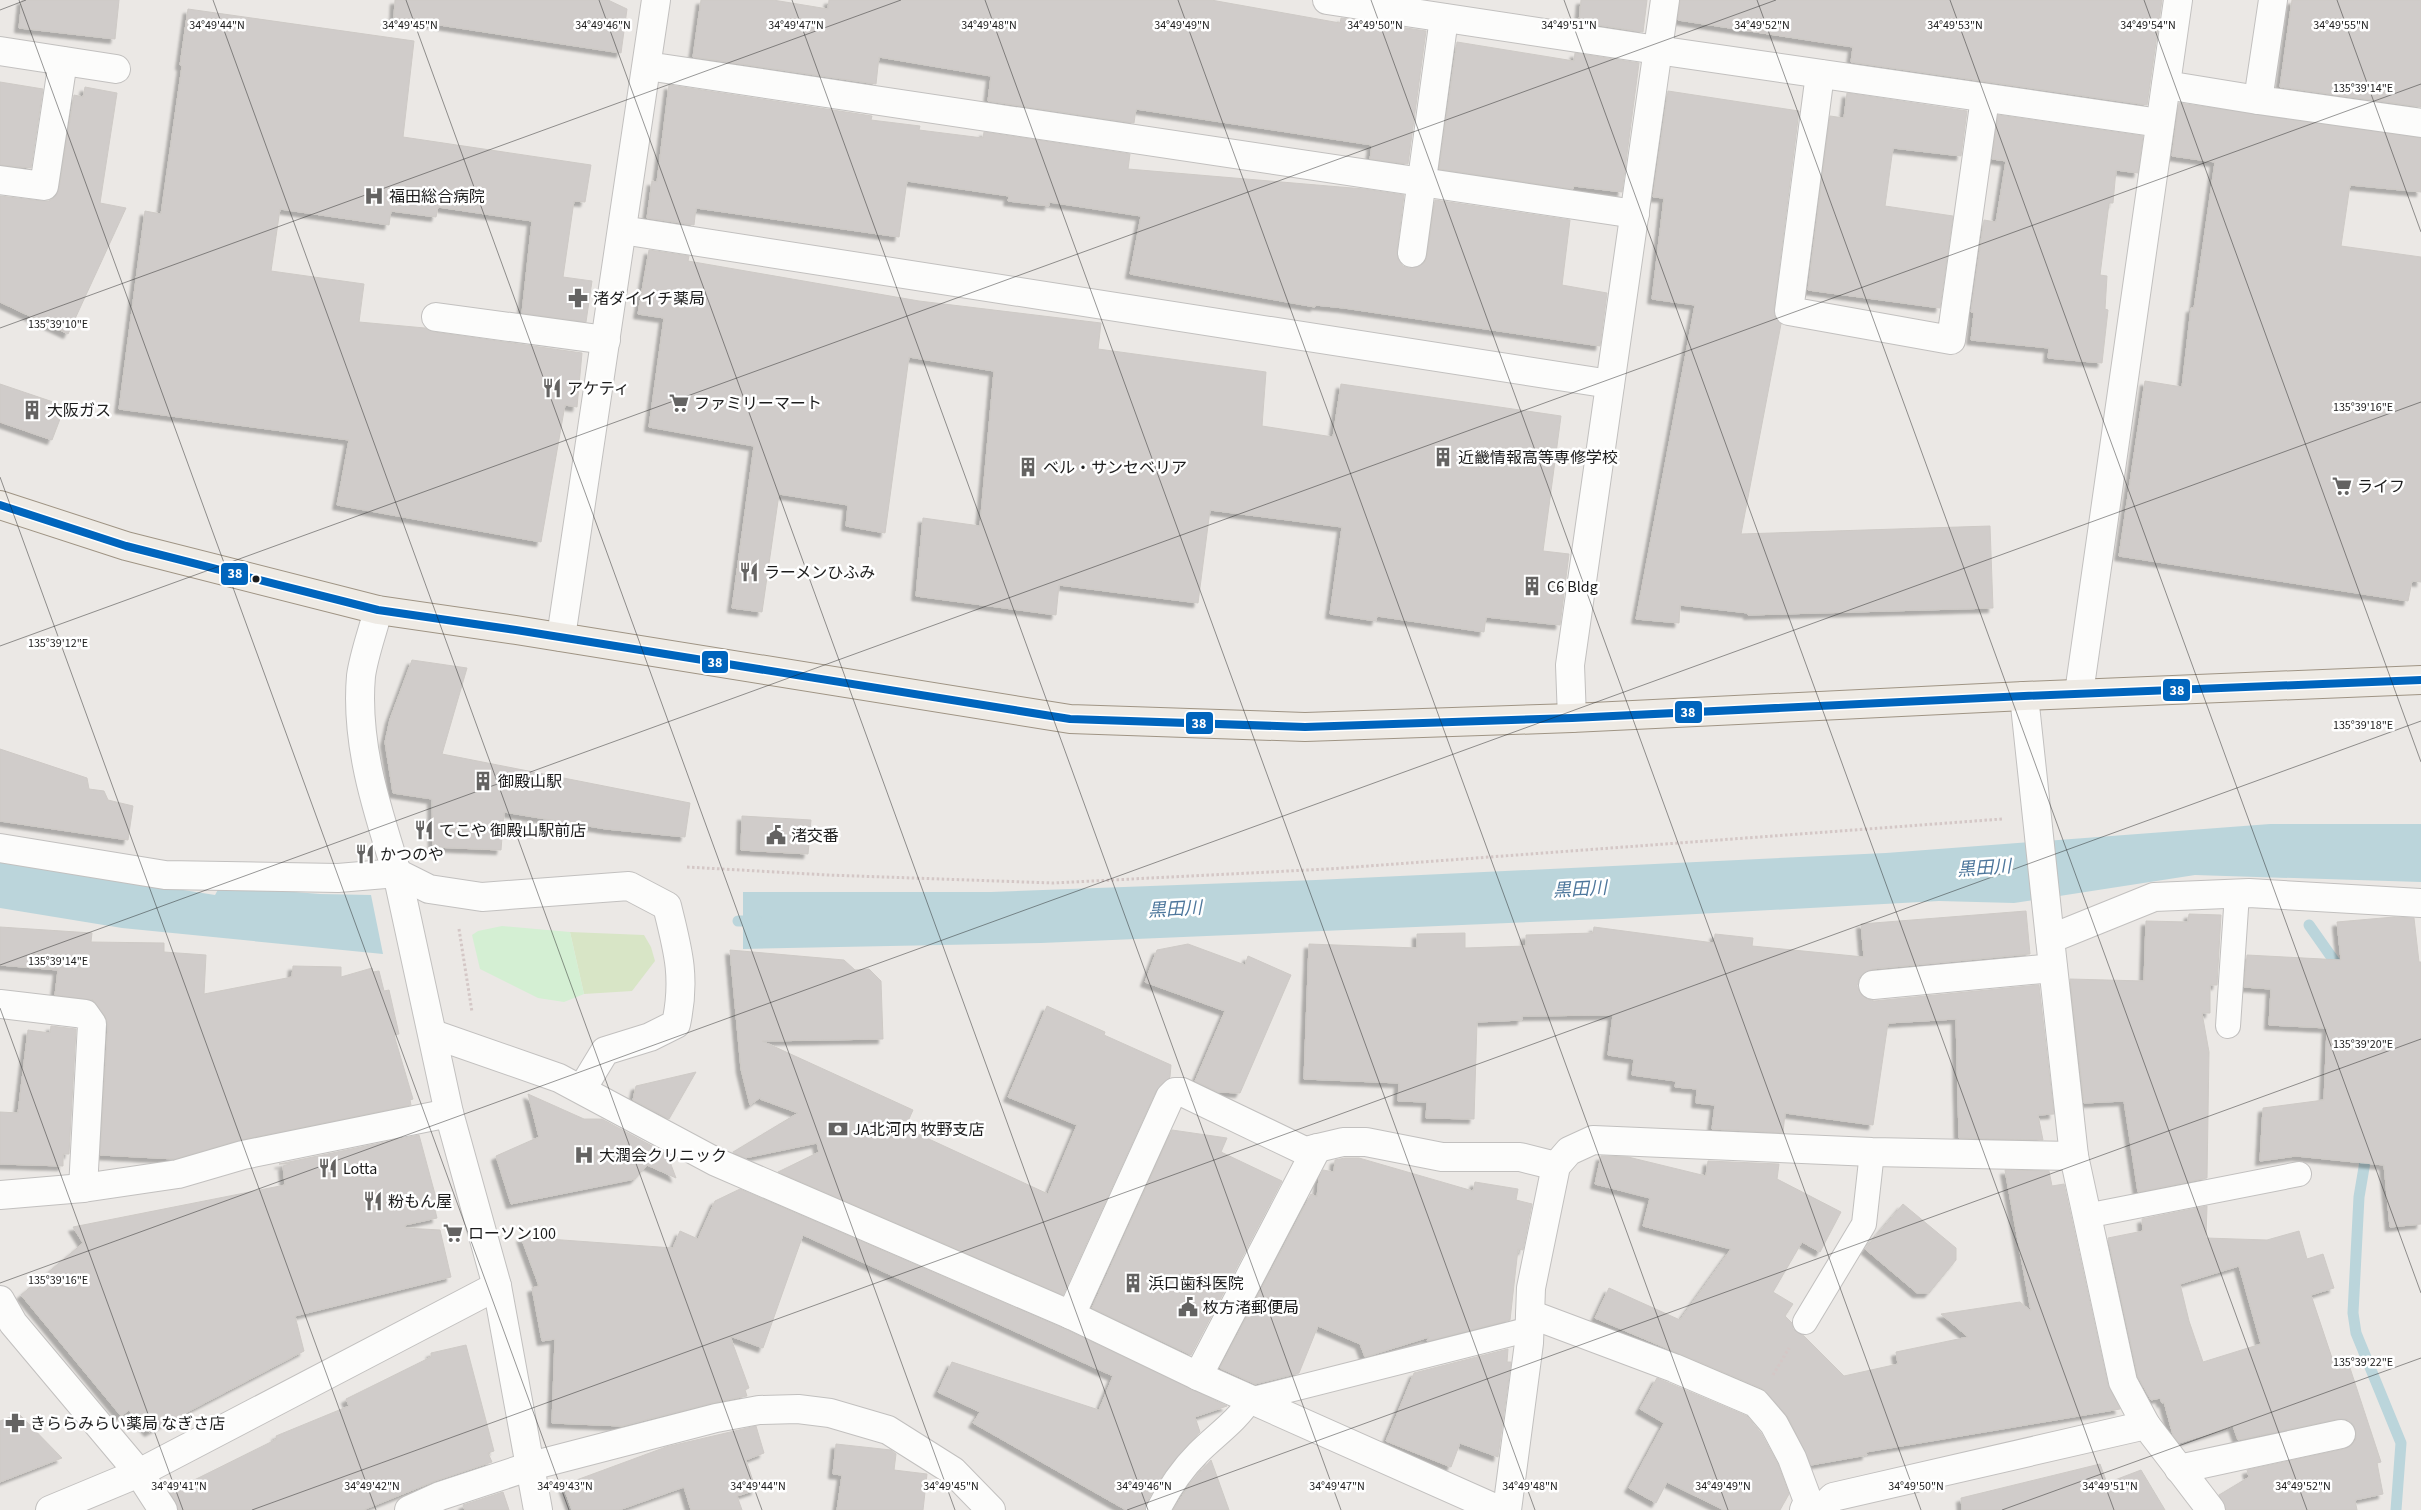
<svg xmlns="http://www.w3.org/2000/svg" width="2421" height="1510" viewBox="0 0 2421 1510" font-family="'Source Sans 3','Noto Sans JP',sans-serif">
  <defs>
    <filter id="shadow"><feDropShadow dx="-4.5" dy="4.5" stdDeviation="1" flood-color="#0004"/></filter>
  </defs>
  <rect width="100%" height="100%" fill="#ebe8e5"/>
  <polygon fill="#d8e5c6" points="570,932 644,935 651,947 655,961 632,991 584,994"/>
  <polygon fill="#d4efd3" points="502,926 570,932 584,994 564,1002 538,998 480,969 472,935 478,931"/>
  <g fill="#bbd5db">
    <polygon points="2270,824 2421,824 2421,882 2195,875 2014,903 1939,901 1603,919 1041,943 743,949 743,892 991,892 1316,880 1886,853"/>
    <polygon points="0,861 215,895 220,886 320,894 371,895 383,954 122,928 0,908"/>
  </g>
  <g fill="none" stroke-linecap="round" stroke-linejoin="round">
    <g stroke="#bbd5db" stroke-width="11">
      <polyline points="738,921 757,921"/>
      <polyline points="2309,925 2342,972"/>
      <polyline points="2367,1150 2359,1197 2353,1313 2356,1333 2401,1443 2396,1510"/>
    </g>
  </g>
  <g fill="#d0ccca" stroke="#cecac6" fill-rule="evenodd" filter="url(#shadow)">
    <polygon points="22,0 119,0 115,39 19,28"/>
    <polygon points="395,0 608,0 627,9 621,53 394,18"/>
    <polygon points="701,0 773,0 828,9 829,0 1211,0 1340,23 1341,18 1426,31 1408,164 1370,159 1372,145 1136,109 1134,123 988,101 991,76 879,57 876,84 693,57"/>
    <polygon points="1581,0 1647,0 1643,32 1579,22"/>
    <polygon points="1680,0 2162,0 2147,105 1851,62 1853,47 1678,20"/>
    <polygon points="2292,0 2421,0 2421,107 2280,87"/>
    <polygon points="188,9 414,41 403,137 591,165 585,202 574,201 563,277 592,281 586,322 522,313 532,221 438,207 436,217 391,211 389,225 280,209 271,271 364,284 359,322 425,328 434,332 582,353 577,407 565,405 541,542 337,505 349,440 119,409 145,211 161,214 182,66 180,65"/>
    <polygon points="1457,42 1574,61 1575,53 1639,63 1622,192 1574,186 1573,189 1439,169"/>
    <polygon points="0,82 43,89 31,168 0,165"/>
    <polygon points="669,85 872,116 871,120 920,126 919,130 983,138 984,132 1130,154 1128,169 1364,189 1404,195 1397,251 1398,259 1403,266 1409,268 1418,267 1425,262 1427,256 1435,200 1570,220 1562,285 1607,293 1600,346 1344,308 1315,305 1315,307 1130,274 1141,216 1049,202 1049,206 1008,201 1009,196 907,181 899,237 696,208 694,225 647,218 652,181 657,182"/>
    <polygon points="85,87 117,93 100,203 126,208 68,334 0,302 0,196 42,201 49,201 56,196 59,188 74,95 83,97"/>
    <polygon points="1668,91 1799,111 1774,309 1775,317 1781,324 1741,534 1990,526 1993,608 1748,615 1748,613 1680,605 1679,623 1636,619 1695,305 1652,299 1664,198 1653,197"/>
    <polygon points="1847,93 1967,111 1961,156 1893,148 1885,206 1953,216 1940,308 1808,290 1830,116 1844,118"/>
    <polygon points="2179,103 2421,138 2421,192 2350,185 2341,246 2421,257 2421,582 2412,581 2408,601 2119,556 2145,381 2182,387 2191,308 2194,308 2215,162 2172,156"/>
    <polygon points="1998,115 2143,136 2138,173 2116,170 2113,203 2109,203 2100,275 2107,276 2105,309 2108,310 2102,363 2048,358 2049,348 1971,340 1974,313 1971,312 1984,220 1996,222 2006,161 1992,159"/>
    <polygon points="649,250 689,256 688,261 919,301 1101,323 1098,349 1266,372 1262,426 1333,437 1341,384 1561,416 1543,551 1569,554 1560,625 1486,617 1484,632 1377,616 1376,621 1330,614 1342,527 1210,510 1198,603 1059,585 1056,615 916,596 923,518 980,526 994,371 909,357 885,533 846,526 848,505 779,494 762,612 732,608 754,446 649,427 664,318 638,314"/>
    <polygon points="0,384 65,406 52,440 0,422"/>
    <polygon points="412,660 467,668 442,754 690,803 685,837 606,829 504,812 501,850 433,847 432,799 393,793 385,742 390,719"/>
    <polygon points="0,749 87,778 89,789 104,791 108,800 133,806 128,840 0,821"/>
    <polygon points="742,816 811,820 808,854 741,850"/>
    <polygon points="2026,911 2030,954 1872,969 1864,973 1859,978 1857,986 1861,994 1867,999 1874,1001 2039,985 2054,1114 2038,1115 2043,1140 1959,1138 1956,1019 1888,1023 1873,1125 1785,1113 1783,1133 1712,1129 1715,1105 1696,1103 1697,1089 1675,1087 1676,1081 1632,1075 1634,1059 1608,1055 1613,1015 1522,1016 1522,1020 1477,1022 1474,1119 1426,1118 1427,1102 1398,1101 1399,1083 1304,1079 1309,944 1417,948 1417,934 1465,933 1465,948 1526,946 1526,935 1593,933 1594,927 1714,943 1715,934 1753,938 1752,946 1864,957 1861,924"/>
    <polygon points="2189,914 2221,915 2217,985 2210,985 2210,1013 2202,1013 2209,1052 2207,1178 2138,1192 2124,1101 2084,1103 2070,979 2144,981 2146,921 2188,922"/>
    <polygon points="2394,917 2414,918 2419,962 2421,962 2421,1224 2390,1227 2384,1165 2296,1156 2260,1161 2263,1108 2324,1100 2327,1028 2269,1025 2271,989 2244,987 2247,955 2341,960 2337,922"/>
    <polygon points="0,927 92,933 91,942 164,943 164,952 206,955 204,994 292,977 293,966 341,967 341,977 372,968 373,972 379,971 384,991 389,990 399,1034 394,1035 413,1099 410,1100 411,1105 240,1140 175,1159 100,1155 108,1025 105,1016 93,1000 55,995 58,970 0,965"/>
    <polygon points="1188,944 1245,965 1248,956 1291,975 1240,1093 1218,1092 1195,1081 1225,1011 1145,982 1157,950"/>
    <polygon points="730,950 844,960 855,970 869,969 881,981 883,1039 762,1041 913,1110 905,1128 1048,1194 1077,1125 1008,1097 1047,1006 1105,1032 1104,1035 1171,1065 1170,1077 1156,1091 1063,1295 778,1172 819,1152 817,1143 745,1158 733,1152 798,1113 760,1099 761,1097 750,1105 741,1069"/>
    <polygon points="51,1026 76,1029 69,1154 63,1154 63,1166 0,1164 0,1112 18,1113 28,1030 50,1033"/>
    <polygon points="696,1072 669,1119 633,1100 636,1086"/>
    <polygon points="528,1094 584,1119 602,1119 667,1154 676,1178 647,1165 635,1179 511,1204 496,1156 539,1137"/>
    <polygon points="1172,1130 1227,1138 1221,1152 1282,1181 1191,1355 1092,1308"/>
    <polygon points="419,1135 439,1209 435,1210 437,1218 405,1225 405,1228 440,1230 451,1277 295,1316 304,1351 149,1432 129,1410 121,1416 21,1295 83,1243 73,1227 285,1185 283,1166 290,1164 279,1164"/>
    <polygon points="1601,1156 1628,1157 1706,1176 1708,1161 1779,1164 1777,1179 1841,1212 1820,1252 1802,1242 1773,1292 1793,1304 1785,1316 1792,1323 1793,1329 1804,1336 1844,1376 1898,1364 1896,1352 1968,1337 1941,1314 2020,1302 2031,1311 2005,1170 2049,1171 2052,1186 2064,1184 2108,1385 2120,1409 1866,1452 1867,1455 1811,1465 1788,1417 1763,1389 1595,1318 1609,1288 1680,1320 1731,1249 1643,1226 1650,1198 1595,1184"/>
    <polygon points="1345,1158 1359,1158 1473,1191 1475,1182 1518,1189 1516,1200 1532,1204 1523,1250 1518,1249 1510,1320 1427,1341 1429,1337 1365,1357 1360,1344 1318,1326 1299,1373 1255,1384 1220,1368 1311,1194 1317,1197 1319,1178 1323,1170 1334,1172 1335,1160"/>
    <polygon points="740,1189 1065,1329 1227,1406 1195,1417 1200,1432 1165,1472 1150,1496 1144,1510 1126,1510 973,1423 980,1412 938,1392 952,1362 1099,1410 1113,1376 803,1235 763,1348 730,1336 749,1388 745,1390 747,1396 712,1403 622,1426 552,1423 555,1339 542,1341 532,1288 539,1286 521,1237 673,1248 680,1231 698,1239 715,1201"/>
    <polygon points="1903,1204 1956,1248 1956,1260 1929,1293 1917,1293 1865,1249"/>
    <path d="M2207,1206l-1,32 61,2 32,-9 8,28 16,-5 11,34 -23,7 25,75 13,-5 32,97 -4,1 6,31 -28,6 2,10h-131l-7,-15 30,-18 -2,-7 97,-21 7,-3 5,-7v-8l-3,-7 -7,-5h-8l-100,21 -5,-14 -54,17 -6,-8 -9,-33 -2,1 -2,-5 -9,2 -13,-23 -30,-139 35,-7 -1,-12zM2239,1266l22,78 -58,18 -14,-41 -9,-37z"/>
    <polygon points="466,1345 494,1451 488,1453 492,1462 435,1481 363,1510 178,1510 170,1492 277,1439 276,1436 349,1406 346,1399 431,1357 431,1353"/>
    <polygon points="1508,1349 1507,1362 1511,1362 1498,1457 1460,1443 1451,1467 1386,1441 1414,1373"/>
    <polygon points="1657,1378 1747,1416 1761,1433 1778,1464 1789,1494 1780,1510 1724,1510 1667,1482 1656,1503 1629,1488 1664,1423 1640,1409"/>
    <polygon points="19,1414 62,1458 0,1482 0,1421"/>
    <polygon points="756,1426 764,1453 746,1460 756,1490 737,1496 742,1510 691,1510 684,1487 619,1510 572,1510 563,1485 666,1447"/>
    <polygon points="836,1444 891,1450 896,1454 894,1470 927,1474 923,1510 837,1510 842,1475 833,1474"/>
    <polygon points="1211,1460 1229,1510 1173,1510 1192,1481"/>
    <polygon points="2100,1464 2107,1483 2141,1470 2165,1510 1962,1510 1961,1498"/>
    <polygon points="503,1492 509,1510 465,1510 463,1505"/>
  </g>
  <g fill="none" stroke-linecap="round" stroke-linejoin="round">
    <defs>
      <g id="lane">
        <polyline points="2228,1026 2237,894"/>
        <polyline points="2086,1216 2299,1174"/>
        <polyline points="1805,1322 1864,1224 1872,1152"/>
        <path d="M1158,1510c11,-22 23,-40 40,-57 18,-18 39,-32 52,-53l280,-71"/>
      </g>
      <g id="street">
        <polyline points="1327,0 1657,50 2160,123"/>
        <polyline points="2273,0 2258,100 2421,123"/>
        <polyline points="0,51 116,69"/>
        <polyline points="647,66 1635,214"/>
        <polyline points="1820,74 1789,311 1951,340 1985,98"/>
        <polyline points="2166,85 2258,100"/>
        <polyline points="0,180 44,186 63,61"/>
        <polyline points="622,230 1610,384"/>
        <polyline points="1412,253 1444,18"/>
        <polyline points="436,317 606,340"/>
        <polyline points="561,637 656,0"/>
        <polyline points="2079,693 2178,0"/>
        <polyline points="2024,696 2050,939"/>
        <polyline points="1572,718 1570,665 1665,0"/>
        <path d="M0,848l165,27 173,3 59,-5c-20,-63 -42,-130 -36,-197 3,-22 12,-45 17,-66"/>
        <polyline points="397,873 449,1113 497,1286 538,1510"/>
        <path d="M397,873l32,16 53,8 147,-11 38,20c11,44 19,72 9,118l-26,13 -45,14 -23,38"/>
        <polyline points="1873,985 2053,968"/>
        <polyline points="0,1004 85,1014 92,1024 83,1188"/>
        <polyline points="433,1034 559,1078 716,1162 1071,1315 1198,1376 1499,1510"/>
        <polyline points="0,1195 83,1188 178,1174 243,1155 449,1113"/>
        <polyline points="0,1300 13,1323 139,1473 163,1510"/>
        <polyline points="1530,1314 1674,1368 1756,1403 1774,1424 1792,1458 1808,1501 1804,1510"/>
        <polyline points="1071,1315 1170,1097 1175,1092 1182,1092 1305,1151 1343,1142 1366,1142 1442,1157 1520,1157 1556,1166"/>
        <polyline points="1198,1376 1317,1148"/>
        <polyline points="2146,1425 2123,1382 2074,1156 2050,939 2154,897 2249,893 2421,903"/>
        <polyline points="2179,1469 2341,1434"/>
        <polyline points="50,1510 139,1473 497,1286"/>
        <polyline points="409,1510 440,1496 531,1466 716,1418 759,1410 798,1409 830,1413 888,1430 953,1471 991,1510"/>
        <polyline points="1507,1510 1529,1343 1531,1288 1556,1166 1569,1151 1593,1140 1872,1152 2074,1156"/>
        <polyline points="1820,1510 1833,1497 2146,1425 2211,1510"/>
      </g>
      <polyline id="primary" points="0,505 126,546 378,610 516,630 1070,719 1305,727 1572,718 2024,696 2421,680"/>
    </defs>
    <use href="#lane" stroke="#c2c0bf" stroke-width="26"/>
    <use href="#street" stroke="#c2c0bf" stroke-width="30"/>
    <use href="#primary" stroke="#9f9484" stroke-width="30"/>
    <g stroke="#d4c7c6" stroke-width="3" stroke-dasharray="2.5 2.5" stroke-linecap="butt">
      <polyline points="687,867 828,875 1053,883 1328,869 2002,819"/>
      <polyline points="459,929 472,1012"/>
      <polyline points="1773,1375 1789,1348"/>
    </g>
    <use href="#lane" stroke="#fcfcfb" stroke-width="24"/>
    <use href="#street" stroke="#fcfcfb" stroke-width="28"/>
    <use href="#primary" stroke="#eeeae4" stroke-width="28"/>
    <defs>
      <polyline id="bus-1" points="0,505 126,546 378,610 516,630 1070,719 1305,727 1572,718 2024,696 2421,680"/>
    </defs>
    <use href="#bus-1" stroke="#fff" stroke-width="11"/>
    <use href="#bus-1" stroke="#0065bd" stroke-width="8"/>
  </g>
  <path fill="none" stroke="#1c1c1c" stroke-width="1" stroke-opacity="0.45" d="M19,0l550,1510M213,0l549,1510M406,0l549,1510M599,0l549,1510M792,0l549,1510M985,0l550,1510M1178,0l550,1510M1371,0l550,1510M1564,0l550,1510M1757,0l550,1510M1950,0l471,1293M2144,0l277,762M2337,0l84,232M0,10l26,-10M0,328l901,-328M0,477l376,1033M0,646l1776,-646M0,965l2421,-881M0,1008l183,502M0,1283l2421,-881M252,1510l2169,-789M1127,1510l1294,-471M2002,1510l419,-152"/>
  <defs>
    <symbol id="hospital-bare" viewBox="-9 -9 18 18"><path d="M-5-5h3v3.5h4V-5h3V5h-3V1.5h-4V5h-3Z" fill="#646362" stroke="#fff" stroke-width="2.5" paint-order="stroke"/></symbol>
    <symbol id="pharmacy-bare" viewBox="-9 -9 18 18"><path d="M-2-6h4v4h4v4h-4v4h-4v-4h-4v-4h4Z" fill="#646362" stroke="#fff" stroke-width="2.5" paint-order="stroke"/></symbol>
    <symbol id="restaurant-bare" viewBox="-9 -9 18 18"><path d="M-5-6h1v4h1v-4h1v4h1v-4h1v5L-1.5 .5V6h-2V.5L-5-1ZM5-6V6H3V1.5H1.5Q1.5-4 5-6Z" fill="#646362" stroke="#fff" stroke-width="2.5" paint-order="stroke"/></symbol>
    <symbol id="supermarket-bare" viewBox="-9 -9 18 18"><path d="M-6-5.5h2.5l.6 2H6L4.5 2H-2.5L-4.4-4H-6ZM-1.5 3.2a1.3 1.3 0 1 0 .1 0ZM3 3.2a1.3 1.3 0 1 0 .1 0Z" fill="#646362" stroke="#fff" stroke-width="2.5" paint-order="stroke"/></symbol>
    <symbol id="building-bare" viewBox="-9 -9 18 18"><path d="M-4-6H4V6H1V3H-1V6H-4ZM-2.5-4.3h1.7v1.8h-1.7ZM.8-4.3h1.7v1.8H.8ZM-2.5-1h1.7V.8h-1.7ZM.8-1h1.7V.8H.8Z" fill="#646362" stroke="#fff" stroke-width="2.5" paint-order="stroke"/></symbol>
    <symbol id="civic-bare" viewBox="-9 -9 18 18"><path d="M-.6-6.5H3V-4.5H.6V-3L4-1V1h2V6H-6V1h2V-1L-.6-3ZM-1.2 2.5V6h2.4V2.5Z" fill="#646362" stroke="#fff" stroke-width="2.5" paint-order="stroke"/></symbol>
    <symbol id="bank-bare" viewBox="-9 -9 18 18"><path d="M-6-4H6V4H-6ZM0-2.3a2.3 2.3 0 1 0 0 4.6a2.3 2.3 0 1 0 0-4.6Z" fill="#646362" stroke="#fff" stroke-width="2.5" paint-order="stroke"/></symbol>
  </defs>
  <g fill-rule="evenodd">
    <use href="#hospital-bare" x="360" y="182" width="28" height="28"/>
    <use href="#pharmacy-bare" x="564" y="284" width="28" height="28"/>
    <use href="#restaurant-bare" x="538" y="374" width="28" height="28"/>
    <use href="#supermarket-bare" x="665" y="389" width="28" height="28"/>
    <use href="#building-bare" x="18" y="396" width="28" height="28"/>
    <use href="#building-bare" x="1429" y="443" width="28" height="28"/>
    <use href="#building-bare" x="1014" y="453" width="28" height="28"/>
    <use href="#supermarket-bare" x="2328" y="472" width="28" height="28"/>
    <use href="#restaurant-bare" x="735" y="558" width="28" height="28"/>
    <use href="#building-bare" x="1518" y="572" width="28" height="28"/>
    <use href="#building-bare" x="469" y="767" width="28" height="28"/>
    <use href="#restaurant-bare" x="410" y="816" width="28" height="28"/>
    <use href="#civic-bare" x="762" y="821" width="28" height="28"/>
    <use href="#restaurant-bare" x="351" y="840" width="28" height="28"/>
    <use href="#bank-bare" x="824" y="1115" width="28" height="28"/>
    <use href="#hospital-bare" x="570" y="1141" width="28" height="28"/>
    <use href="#restaurant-bare" x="314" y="1154" width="28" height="28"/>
    <use href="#restaurant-bare" x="359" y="1187" width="28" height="28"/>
    <use href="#supermarket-bare" x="439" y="1219" width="28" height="28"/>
    <use href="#building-bare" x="1119" y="1269" width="28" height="28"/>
    <use href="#civic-bare" x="1174" y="1293" width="28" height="28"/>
    <use href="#pharmacy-bare" x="1" y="1409" width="28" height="28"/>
  </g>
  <circle fill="#1c1c1c" stroke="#fff" stroke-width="2" cx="256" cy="579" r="4.5"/>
  <g text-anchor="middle" stroke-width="5" stroke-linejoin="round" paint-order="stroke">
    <g font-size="16" fill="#1c1c1c" stroke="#fff" text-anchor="start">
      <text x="389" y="202">福田総合病院</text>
      <text x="593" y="304">渚ダイイチ薬局</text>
      <text x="567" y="394">アケティ</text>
      <text x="694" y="409">ファミリーマート</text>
      <text x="47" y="416">大阪ガス</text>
      <text x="1458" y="463">近畿情報高等専修学校</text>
      <text x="1043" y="473">ベル・サンセベリア</text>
      <text x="2357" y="492">ライフ</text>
      <text x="764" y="578">ラーメンひふみ</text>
      <text x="1547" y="592">C6 Bldg</text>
      <text x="498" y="787">御殿山駅</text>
      <text x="439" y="836">てこや 御殿山駅前店</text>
      <text x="791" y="841">渚交番</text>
      <text x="380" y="860">かつのや</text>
      <text x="853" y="1135">JA北河内 牧野支店</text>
      <text x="599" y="1161">大潤会クリニック</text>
      <text x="343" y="1174">Lotta</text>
      <text x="388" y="1207">粉もん屋</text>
      <text x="468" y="1239">ローソン100</text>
      <text x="1148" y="1289">浜口歯科医院</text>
      <text x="1203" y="1313">枚方渚郵便局</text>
      <text x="30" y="1429">きららみらい薬局 なぎさ店</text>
    </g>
    <g font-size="18" font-style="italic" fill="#4e779c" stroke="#fff">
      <text transform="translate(1984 868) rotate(-4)" y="6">黒田川</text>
      <text transform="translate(1580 889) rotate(-3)" y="6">黒田川</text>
      <text transform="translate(1175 909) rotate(-3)" y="6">黒田川</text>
    </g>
  </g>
  <g font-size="12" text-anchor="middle" fill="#1c1c1c" stroke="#fff" stroke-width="5" stroke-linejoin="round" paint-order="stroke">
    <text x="1955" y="29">34°49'53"N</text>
    <text x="2148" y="29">34°49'54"N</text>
    <text x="2341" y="29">34°49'55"N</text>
    <text x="217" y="29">34°49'44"N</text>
    <text x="410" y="29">34°49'45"N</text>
    <text x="603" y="29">34°49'46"N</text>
    <text x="796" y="29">34°49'47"N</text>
    <text x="989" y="29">34°49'48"N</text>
    <text x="1182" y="29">34°49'49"N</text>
    <text x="1375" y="29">34°49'50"N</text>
    <text x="1569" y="29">34°49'51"N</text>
    <text x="1762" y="29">34°49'52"N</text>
    <text x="2363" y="92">135°39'14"E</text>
    <text x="58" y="328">135°39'10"E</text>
    <text x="2363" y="411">135°39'16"E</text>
    <text x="58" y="647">135°39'12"E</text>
    <text x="2363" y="729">135°39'18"E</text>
    <text x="58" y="965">135°39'14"E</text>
    <text x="2363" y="1048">135°39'20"E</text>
    <text x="58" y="1284">135°39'16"E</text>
    <text x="2363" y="1366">135°39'22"E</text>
    <text x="179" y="1490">34°49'41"N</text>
    <text x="372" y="1490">34°49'42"N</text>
    <text x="565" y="1490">34°49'43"N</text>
    <text x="758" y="1490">34°49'44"N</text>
    <text x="951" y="1490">34°49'45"N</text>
    <text x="1144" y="1490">34°49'46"N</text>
    <text x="1337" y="1490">34°49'47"N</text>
    <text x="1530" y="1490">34°49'48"N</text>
    <text x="1723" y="1490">34°49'49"N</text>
    <text x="1916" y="1490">34°49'50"N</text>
    <text x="2110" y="1490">34°49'51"N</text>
    <text x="2303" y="1490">34°49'52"N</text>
  </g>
  <g stroke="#fff" stroke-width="2">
    <rect x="220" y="562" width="29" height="24" rx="5" fill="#0065bd"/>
    <rect x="701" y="650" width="28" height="24" rx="5" fill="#0065bd"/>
    <rect x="2162" y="678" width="29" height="24" rx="5" fill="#0065bd"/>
    <rect x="1674" y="700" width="29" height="24" rx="5" fill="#0065bd"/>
    <rect x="1185" y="711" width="29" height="24" rx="5" fill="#0065bd"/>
  </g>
  <g font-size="14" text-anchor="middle" font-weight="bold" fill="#fff">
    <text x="235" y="578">38</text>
    <text x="715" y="667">38</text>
    <text x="2177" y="695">38</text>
    <text x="1688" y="717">38</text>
    <text x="1199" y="728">38</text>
  </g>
</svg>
